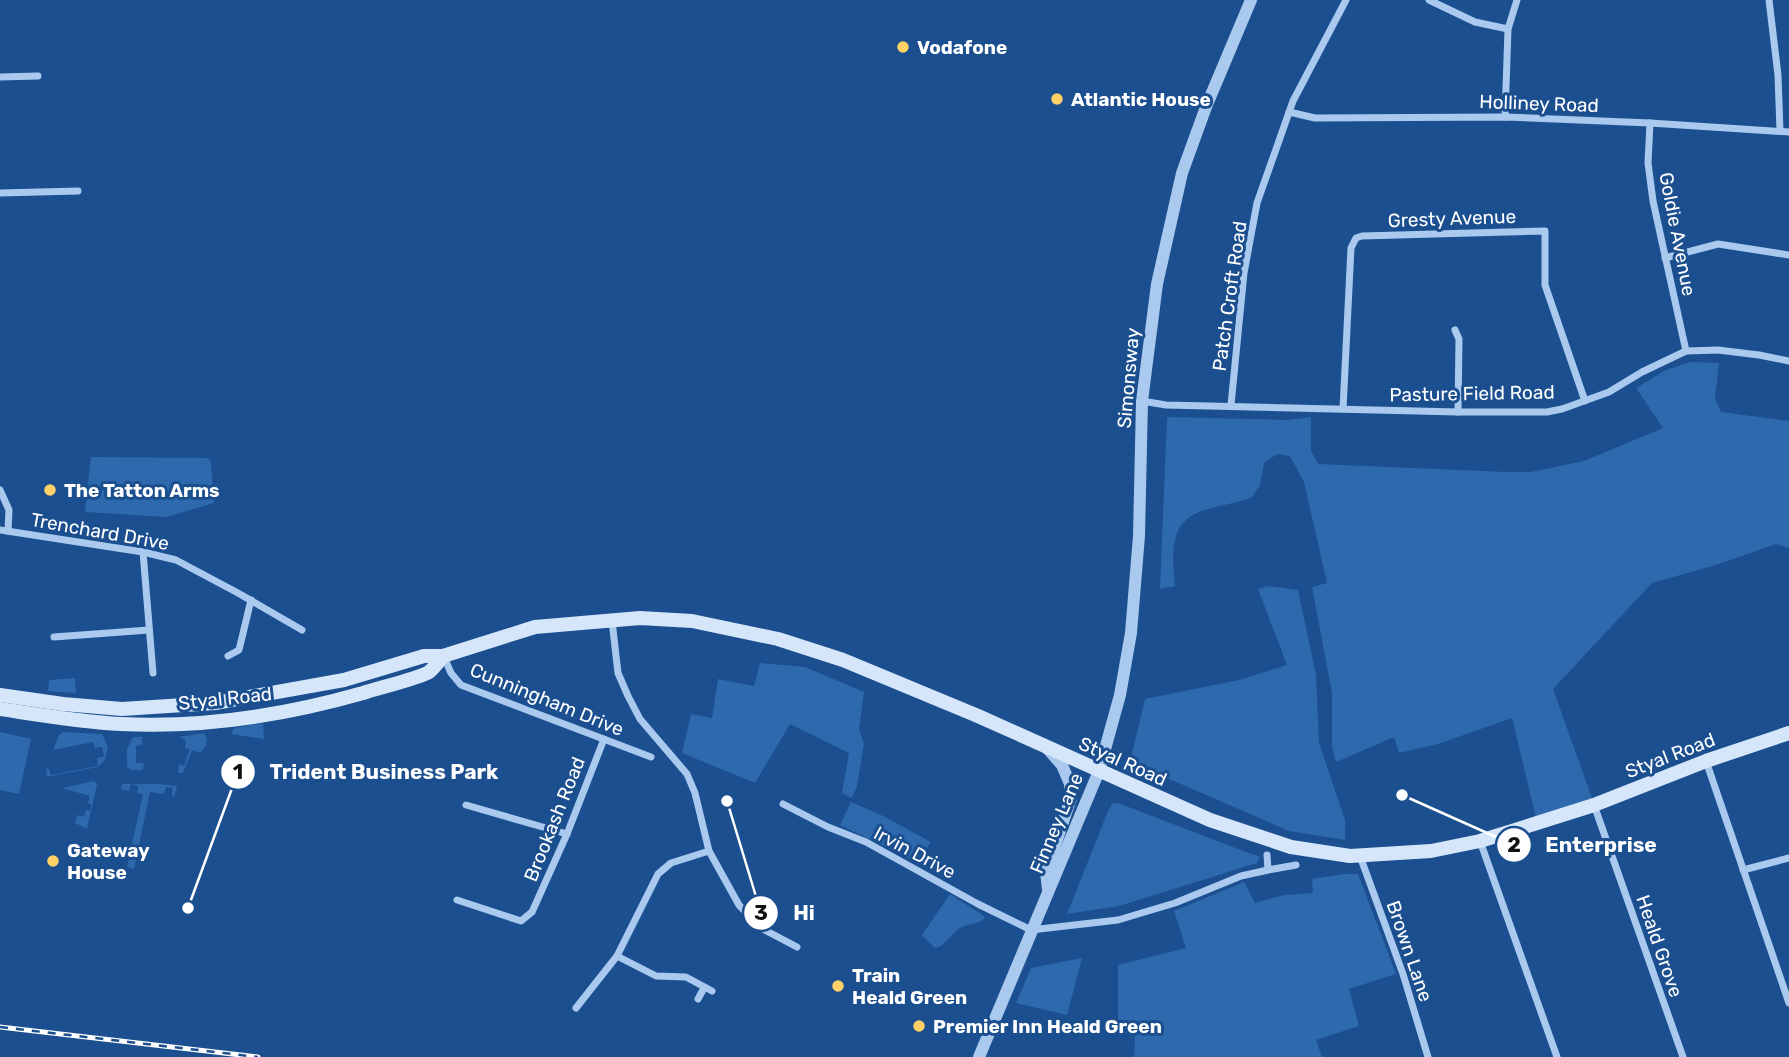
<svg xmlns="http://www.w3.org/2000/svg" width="1789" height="1057" viewBox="0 0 1789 1057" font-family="Rubik,sans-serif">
  <rect width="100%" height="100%" fill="#1b4f8f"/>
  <g fill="#2e69ad">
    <path d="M1691,362l28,1 -4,35 6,14 68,9v127l-13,-4 -60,21 -64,18 -99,106 39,109 -56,20 -24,-100 -74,26 -39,9 -5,-16 -58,25 -4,-15v-54l-20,-106 15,-4 -23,-101 -14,-26 -13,-2 -13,9 -4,22 -8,12c-18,8 -41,8 -59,18 -25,13 -20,48 -18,71l-15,3 7,-172 121,3 23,-3v34l7,13 188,8h25l53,-11 79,-33 -27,-40 30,-18z"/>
    <polygon points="91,457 207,458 211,462 214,503 167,517 85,512"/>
    <polygon points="1268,586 1298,590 1316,675 1319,743 1345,820 1345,840 1289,831 1130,762 1145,699 1239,680 1287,665 1258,589"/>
    <polygon points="760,663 805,667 864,692 859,729 864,744 857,786 852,798 842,793 849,753 790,724 755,783 682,753 691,714 712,718 718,679 754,686"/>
    <polygon points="75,678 76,693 48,691 49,680"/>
    <polygon points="263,723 264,739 231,734 234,728"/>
    <polygon points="0,732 31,739 19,794 0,790"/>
    <polygon points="63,732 102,734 108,747 105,760 98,767 51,776 47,776 46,770 48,767 51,775 98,766 97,758 104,756 102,747 95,748 93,742 53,750 59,735"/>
    <polygon points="204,733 207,739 206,746 200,753 192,750 183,773 178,773 179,764 184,766 190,749 185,748 186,740 179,737"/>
    <polygon points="133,737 142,737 142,745 136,746 136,763 144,763 143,770 131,770 127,767 127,749"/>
    <polygon points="94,781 97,784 87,829 75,823 77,815 84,817 86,810 90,811 91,804 88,803 90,796 62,788"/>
    <polygon points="122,784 157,784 177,786 174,797 172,796 173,788 166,787 164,794 150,792 134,869 127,867 143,794 137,793 138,786 131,784 129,791 121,789"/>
    <polygon points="851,802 883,816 931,842 917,862 840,825"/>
    <polygon points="1118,803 1246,852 1260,857 1257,863 1119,906 1067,914 1108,811 1112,804"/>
    <polygon points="1343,874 1358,874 1396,974 1349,989 1359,1026 1316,1040 1322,1057 1134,1057 1135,1033 1118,1034 1118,965 1186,948 1174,911 1244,882 1255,903 1284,895 1313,893 1312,879"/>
    <path d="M950,894l34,22v3c-7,6 -13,4 -22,8 -11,5 -14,18 -27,21l-13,-13z"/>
    <polygon points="1082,958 1067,1015 1016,1003 1031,968"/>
  </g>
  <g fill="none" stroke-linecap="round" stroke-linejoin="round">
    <g stroke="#a9c9ee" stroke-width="7">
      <polyline points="1429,0 1475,22 1508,29"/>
      <polyline points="1769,0 1778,75 1780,131"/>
      <polyline points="0,77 38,76"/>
      <polyline points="1289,112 1315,118 1505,117 1650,123 1789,132"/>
      <polyline points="1505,117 1508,29 1517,0"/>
      <polyline points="1650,123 1648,163 1653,201 1686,351"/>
      <polyline points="0,193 78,191"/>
      <polyline points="1665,258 1718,244 1789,255"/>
      <polyline points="1455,330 1459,339 1458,412"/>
      <polyline points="1142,401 1166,405 1458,412 1547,412 1562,409 1609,392 1642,372 1686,351 1718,350 1759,355 1789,361"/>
      <polyline points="1231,405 1244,273 1257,203 1293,101 1346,0"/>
      <polyline points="1343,409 1351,248 1356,238 1362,236 1545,231 1545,285 1585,401"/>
      <polyline points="0,490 9,510 8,531"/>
      <polyline points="0,530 143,552 176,560 238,593 302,630"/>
      <polyline points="143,552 153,673"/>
      <polyline points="612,621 618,673 628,696 640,719 687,774 695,793 709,851 739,905 761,928 797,947"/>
      <polyline points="54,637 149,630"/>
      <polyline points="228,656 239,650 251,600"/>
      <polyline points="444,657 451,673 461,685 651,757"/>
      <polyline points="1706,761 1789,1003"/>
      <polyline points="783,804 828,827 866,842 978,904 1031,930 1118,920 1175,903 1241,876 1268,870"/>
      <polyline points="466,805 567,834"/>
      <polyline points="1594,805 1683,1057"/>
      <polyline points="1480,841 1557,1057"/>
      <polyline points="1267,855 1268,870 1296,865"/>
      <polyline points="1360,856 1403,974 1428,1057"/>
      <polyline points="1743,870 1789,858"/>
      <polyline points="457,900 521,921 532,912 567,834 604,739"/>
      <polyline points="617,956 656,976 686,977 712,991"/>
      <polyline points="698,999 704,988"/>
      <polyline points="576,1008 617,956 658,874 671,863 709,851"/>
    </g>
    <g stroke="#a9c9ee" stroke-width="12">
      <polyline points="1047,748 1062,765 1070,784 1071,798 1046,872 1048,889"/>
      <polyline points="979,1057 1099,771 1120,695 1131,633 1139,536 1142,401 1157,284 1182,173 1206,107 1251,0"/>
    </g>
    <g stroke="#d6e6fa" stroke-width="14">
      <polyline points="0,695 63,704 122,709 215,703 344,680 424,656 443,656 535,627 640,618 692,621 778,639 843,660 978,716 1210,820 1291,847 1350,856 1431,851 1480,841 1594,805 1706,761 1789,733"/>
      <path d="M0,709c40,6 81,13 121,15 81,4 165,-9 242,-31 15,-5 54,-14 66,-21 5,-4 10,-11 14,-16"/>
    </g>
    <defs>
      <polyline id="rail" points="0,1027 258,1057"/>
    </defs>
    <use href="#rail" stroke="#fff" stroke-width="5"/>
    <use href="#rail" stroke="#1b4f8f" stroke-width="2.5" stroke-dasharray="8" stroke-linecap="butt"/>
  </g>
  <g fill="#ffd166" stroke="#1b4f8f" stroke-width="2.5">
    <circle cx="903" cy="47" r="7"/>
    <circle cx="1057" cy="99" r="7"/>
    <circle cx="50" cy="490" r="7"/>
    <circle cx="53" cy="861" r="7"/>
    <circle cx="838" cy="986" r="7"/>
    <circle cx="919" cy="1026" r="7"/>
  </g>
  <g text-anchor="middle" stroke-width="6" stroke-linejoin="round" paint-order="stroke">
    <g font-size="19" font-weight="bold" fill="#fff" stroke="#1b4f8f" text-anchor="start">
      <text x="917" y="54">Vodafone</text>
      <text x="1071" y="106">Atlantic House</text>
      <text x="64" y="497">The Tatton Arms</text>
      <text x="67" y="857">Gateway<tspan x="67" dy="22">House</tspan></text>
      <text x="852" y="982">Train<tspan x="852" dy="22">Heald Green</tspan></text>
      <text x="933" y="1033">Premier Inn Heald Green</text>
    </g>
    <g font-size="19" fill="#fff" stroke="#1b4f8f">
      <text transform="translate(1539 103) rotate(2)" y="7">Holliney Road</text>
      <text transform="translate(1452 218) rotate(-2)" y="7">Gresty Avenue</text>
      <text transform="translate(1678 234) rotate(79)" y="7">Goldie Avenue</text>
      <text transform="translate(1229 296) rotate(-82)" y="7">Patch Croft Road</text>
      <text transform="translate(1128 378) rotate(-85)" y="7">Simonsway</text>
      <text transform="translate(1472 393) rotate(-1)" y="7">Pasture Field Road</text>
      <text transform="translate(100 531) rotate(10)" y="7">Trenchard Drive</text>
      <text transform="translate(225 698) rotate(-6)" y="7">Styal Road</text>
      <text transform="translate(547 699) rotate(22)" y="7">Cunningham Drive</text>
      <text transform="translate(1670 755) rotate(-21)" y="7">Styal Road</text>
      <text transform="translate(1123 761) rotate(24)" y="7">Styal Road</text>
      <text transform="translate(554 819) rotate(-68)" y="7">Brookash Road</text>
      <text transform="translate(1056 823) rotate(-67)" y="7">Finney Lane</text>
      <text transform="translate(915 852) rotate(28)" y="7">Irvin Drive</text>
      <text transform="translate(1660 946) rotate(71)" y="7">Heald Grove</text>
      <text transform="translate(1410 951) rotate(71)" y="7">Brown Lane</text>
    </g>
  </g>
  <path fill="none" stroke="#fff" stroke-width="2.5" d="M188 908L238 772M1402 795L1514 845M727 801L761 913"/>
  <g fill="#fff" stroke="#1b4f8f" stroke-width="2.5">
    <circle cx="188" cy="908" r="7"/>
    <circle cx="1402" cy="795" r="7"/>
    <circle cx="727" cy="801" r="7"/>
    <circle cx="238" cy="772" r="18"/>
    <circle cx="1514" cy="845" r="18"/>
    <circle cx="761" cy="913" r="18"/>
  </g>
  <g font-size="21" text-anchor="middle" font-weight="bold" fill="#111">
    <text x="238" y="779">1</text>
    <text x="1514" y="852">2</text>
    <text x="761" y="920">3</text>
  </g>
  <g font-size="21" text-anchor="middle" font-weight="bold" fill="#fff" stroke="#1b4f8f" stroke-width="6" stroke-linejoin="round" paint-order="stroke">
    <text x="384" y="779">Trident Business Park</text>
    <text x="1601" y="852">Enterprise</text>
    <text x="804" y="920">Hi</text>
  </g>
</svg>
